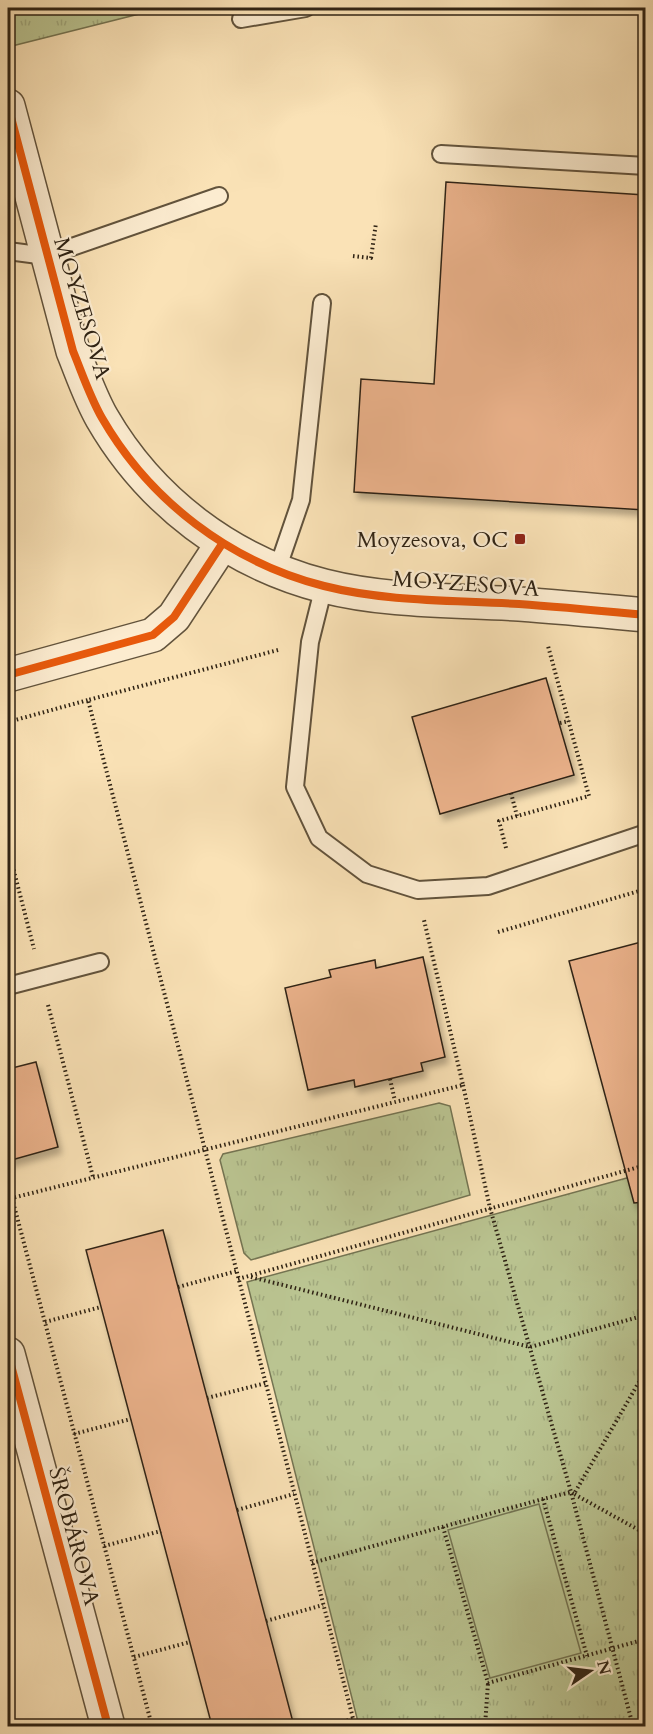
<svg xmlns="http://www.w3.org/2000/svg" width="653" height="1734" viewBox="0 0 653 1734" font-family="Cardo,serif">
  <defs>
    <pattern id="grass-tufts" width="24" height="20" patternUnits="userSpaceOnUse" patternTransform="scale(1.5)"><rect width="24" height="20" fill="#bac491"/><path d="M3 7l-1-3M5 7V3M7 7l1-3M15 17l-1-3M17 17v-4M19 17l1-3" fill="none" stroke="#a0a87c"/></pattern>
    <filter id="shadow"><feDropShadow dx="3.5" dy="6" stdDeviation="3" flood-color="#0004"/></filter>
  </defs>
  <rect width="100%" height="100%" fill="#fae2b6"/>
  <filter id="stains"><feTurbulence type="fractalNoise" baseFrequency=".00333" numOctaves="4"/><feColorMatrix values="0 0 0 0 .2 0 0 0 0 .09 0 0 0 0 .02 0 0 0 .5 -.17"/></filter>
  <radialGradient id="worn" r=".72"><stop offset=".6" stop-color="#630" stop-opacity="0"/><stop offset="1" stop-color="#630" stop-opacity=".3"/></radialGradient>
  <g fill="url(#grass-tufts)" stroke="#747452" stroke-width="1.5">
    <polygon points="8,8 163,8 8,47"/>
    <polygon points="439,1103 450,1106 470,1195 251,1260 244,1253 220,1160 223,1154"/>
    <polygon points="645,1173 645,1726 359,1726 247,1282"/>
  </g>
  <polygon fill="#bac491" stroke="#747452" stroke-width="1.5" points="539,1504 581,1653 490,1678 448,1530"/>
  <g fill="#ebb28b" stroke="#2f2314" stroke-width="1.5" filter="url(#shadow)">
    <polygon points="446,182 645,195 645,510 354,492 361,379 434,384"/>
    <polygon points="546,678 574,775 440,814 412,717"/>
    <polygon points="645,941 645,1202 634,1203 569,961"/>
    <polygon points="423,957 445,1057 421,1063 423,1071 355,1087 354,1080 308,1090 285,988 331,977 329,970 375,960 376,968"/>
    <polygon points="36,1062 58,1147 8,1161 8,1069"/>
    <polygon points="163,1230 178,1287 294,1726 212,1726 86,1250"/>
  </g>
  <g fill="none" stroke-linecap="round" stroke-linejoin="round">
    <defs>
      <g id="lane">
        <polyline points="241,19 306,8"/>
        <polyline points="441,154 646,166"/>
        <polyline points="8,251 46,256 219,196"/>
        <polyline points="277,570 301,500 322,303"/>
        <polyline points="324,586 310,642 295,787 319,838 367,874 418,890 488,886 646,833"/>
        <polyline points="8,986 100,962"/>
      </g>
      <g id="street">
        <path d="M8,106l65,245c9,22 17,46 29,67 48,83 128,144 222,168 63,16 130,14 195,18 42,3 84,7 127,11"/>
        <polyline points="8,675 153,635 174,617 222,544"/>
        <polyline points="8,1354 108,1726"/>
      </g>
    </defs>
    <use href="#lane" stroke="#62533c" stroke-width="20"/>
    <use href="#street" stroke="#62533c" stroke-width="36"/>
    <g stroke="#2f2314" stroke-width="4" stroke-dasharray="1.5 3" stroke-linecap="butt">
      <polyline points="353,256 371,258 376,223"/>
      <polyline points="278,650 88,700 355,1726"/>
      <polyline points="8,722 88,700"/>
      <polyline points="560,723 569,721"/>
      <polyline points="511,793 517,816"/>
      <polyline points="8,848 34,949"/>
      <polyline points="506,848 499,821 589,796 548,646"/>
      <polyline points="498,932 646,889"/>
      <polyline points="48,1005 93,1177"/>
      <polyline points="390,1079 395,1101"/>
      <polyline points="463,1085 490,1208 571,1492 633,1726"/>
      <polyline points="251,1277 530,1347 646,1315"/>
      <polyline points="238,1279 646,1165"/>
      <polyline points="178,1287 237,1271"/>
      <polyline points="45,1322 101,1307"/>
      <polyline points="646,1370 574,1494 646,1534"/>
      <polyline points="207,1398 266,1383"/>
      <polyline points="74,1434 131,1419"/>
      <polyline points="543,1499 587,1656"/>
      <polyline points="237,1510 294,1494"/>
      <polyline points="443,1527 488,1683 646,1639"/>
      <polyline points="104,1546 161,1531"/>
      <polyline points="312,1563 543,1499 571,1492 574,1494"/>
      <polyline points="266,1621 323,1605"/>
      <polyline points="134,1657 190,1642"/>
      <polyline points="152,1726 12,1198 463,1085 424,920"/>
      <polyline points="325,1726 353,1719"/>
      <polyline points="485,1726 488,1683"/>
    </g>
    <use href="#lane" stroke="#fcecd0" stroke-width="16"/>
    <use href="#street" stroke="#fcecd0" stroke-width="33"/>
    <defs>
      <g id="cycleway">
        <path d="M8,106l65,245c9,22 17,46 29,67 48,83 128,144 222,168 63,16 130,14 195,18 42,3 84,7 127,11"/>
        <polyline points="8,675 153,635 174,617 222,544"/>
        <polyline points="8,1354 108,1726"/>
      </g>
    </defs>
    <use href="#cycleway" stroke="#fcecd0" stroke-width="11"/>
    <use href="#cycleway" stroke="#e8590c" stroke-width="8"/>
  </g>
  <rect fill="#8f2418" stroke="#fcecd0" stroke-width="2" x="514" y="533" width="12" height="12" rx="3"/>
  <g text-anchor="middle" stroke-width="4.5" stroke-linejoin="round" paint-order="stroke">
    <g font-size="22" fill="#2f2314" stroke="#fcecd0">
      <text transform="translate(83 308) rotate(73)" y="8">MOYZESOVA</text>
      <text transform="translate(466 583) rotate(4)" y="8">MOYZESOVA</text>
      <text transform="translate(75 1536) rotate(75)" y="8">ŠROBÁROVA</text>
    </g>
    <g font-size="22" fill="#2f2314" stroke="#fcecd0" text-anchor="end">
      <text x="508" y="547">Moyzesova, OC</text>
    </g>
  </g>
  <rect width="653" height="1734" fill="none" stroke="#fae2b6" stroke-width="30"/>
  <rect x="9" y="9" width="635" height="1716" fill="none" stroke="#2f2314" stroke-width="3"/>
  <rect x="15" y="15" width="623" height="1704" fill="none" stroke="#2f2314" stroke-width="1.5"/>
  <g transform="translate(590 1671) rotate(76)" stroke="#fcecd0" stroke-width="4.5" paint-order="stroke">
  <path d="M0-4.5L10 22L0 15L-10 22Z" fill="#2f2314"/>
  <text y="-9" font-size="16" font-weight="bold" text-anchor="middle" fill="#2f2314">N</text>
  </g>
  <rect width="100%" height="100%" filter="url(#stains)"/>
  <rect width="100%" height="100%" fill="url(#worn)"/>
</svg>
